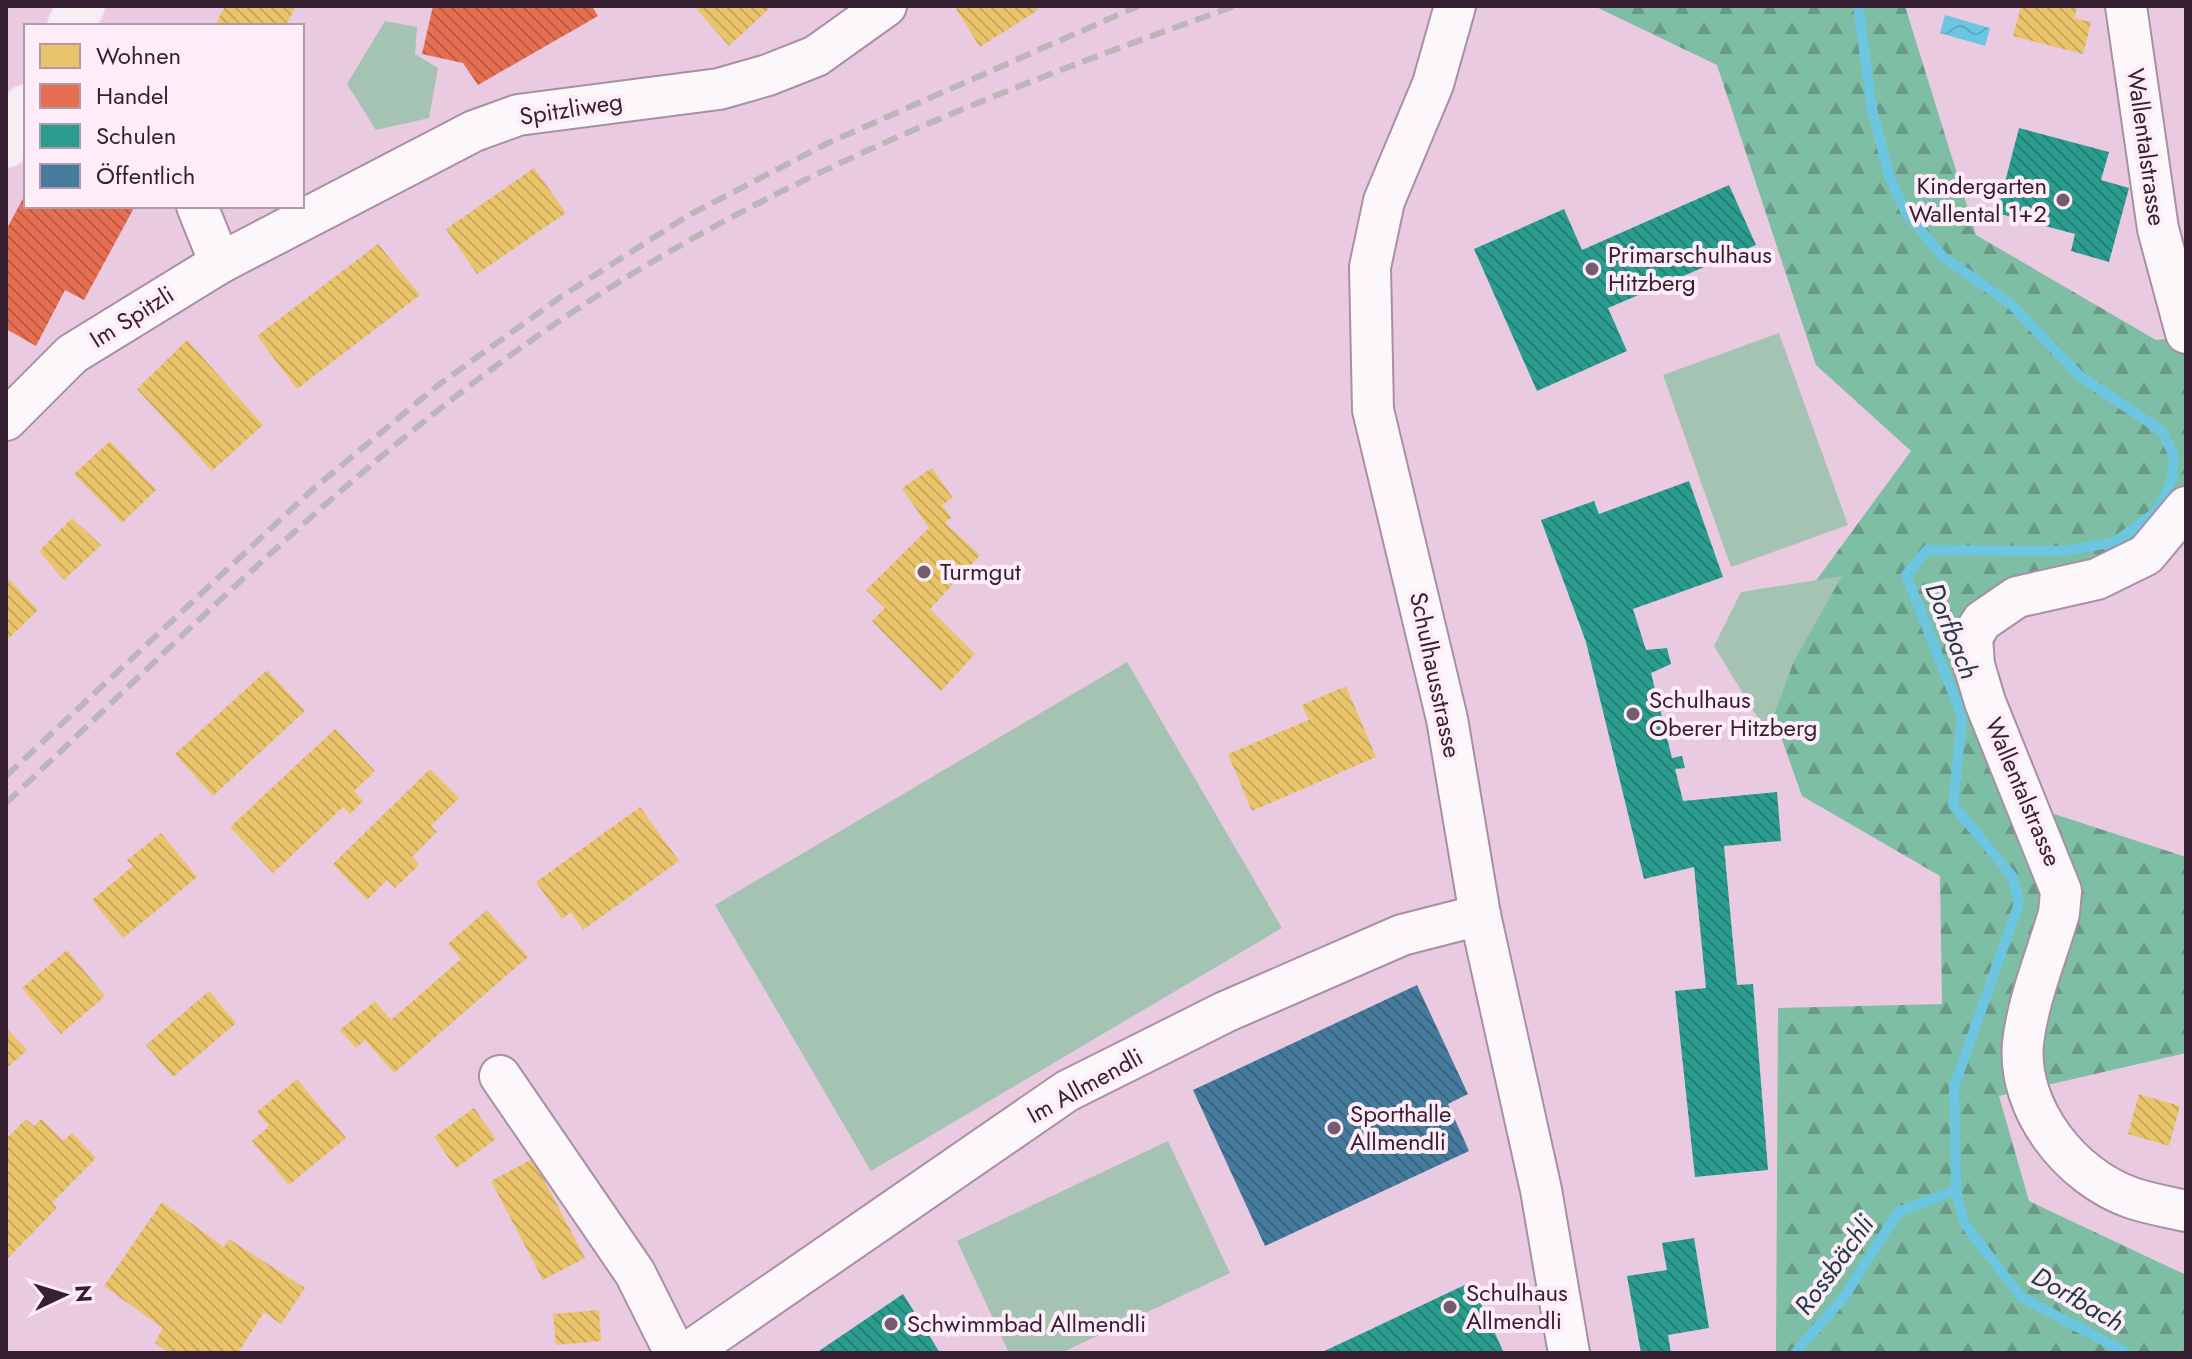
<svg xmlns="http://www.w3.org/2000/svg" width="2192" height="1359" viewBox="0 0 2192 1359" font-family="Jost,sans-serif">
  <defs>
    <pattern id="forest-firs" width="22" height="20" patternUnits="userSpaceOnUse" patternTransform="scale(2)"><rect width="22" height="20" fill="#7ebea4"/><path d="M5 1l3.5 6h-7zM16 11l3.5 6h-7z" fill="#689a86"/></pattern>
    <pattern id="water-waves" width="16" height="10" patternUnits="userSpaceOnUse" patternTransform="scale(2)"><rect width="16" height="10" fill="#6cc6e2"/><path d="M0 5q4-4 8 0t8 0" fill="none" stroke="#5eaac2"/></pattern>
    <pattern id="homes-back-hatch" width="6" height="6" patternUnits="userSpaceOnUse" patternTransform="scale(2)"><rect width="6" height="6" fill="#e9c46a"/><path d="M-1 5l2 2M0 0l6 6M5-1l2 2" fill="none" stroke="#c8a85c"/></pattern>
    <pattern id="shops-back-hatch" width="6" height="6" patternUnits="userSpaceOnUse" patternTransform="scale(2)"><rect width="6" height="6" fill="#e76f51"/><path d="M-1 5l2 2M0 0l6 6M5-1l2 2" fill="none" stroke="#bc5b44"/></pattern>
    <pattern id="schools-back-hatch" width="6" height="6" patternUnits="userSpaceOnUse" patternTransform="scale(2)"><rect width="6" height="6" fill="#2a9d8f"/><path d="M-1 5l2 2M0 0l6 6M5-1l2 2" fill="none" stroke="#257f75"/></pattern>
    <pattern id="public-back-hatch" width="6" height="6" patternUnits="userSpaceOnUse" patternTransform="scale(2)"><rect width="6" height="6" fill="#457b9d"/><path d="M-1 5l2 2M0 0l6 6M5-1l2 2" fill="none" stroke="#3a6480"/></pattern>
  </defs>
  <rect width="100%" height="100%" fill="#eacae1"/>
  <polygon fill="url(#forest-firs)" points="1594,6 1905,6 1976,235 2156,340 2186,337 2186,526 2012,594 1975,700 2014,801 2186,857 2186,1053 1999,1096 2029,1201 2186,1275 2186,1353 1776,1353 1778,1008 1942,1004 1940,876 1802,796 1755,664 1911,451 1816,365 1717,65"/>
  <g fill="#a5c3b3">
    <polygon points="385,21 417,27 415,54 438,68 429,118 376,130 347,84"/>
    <polygon points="1779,333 1848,525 1731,567 1663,375"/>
    <polygon points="1842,576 1794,661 1767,733 1714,646 1741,592"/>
    <polygon points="1127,662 1282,928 871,1171 715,905"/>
    <polygon points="1168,1141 1230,1273 1061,1353 1009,1353 957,1241"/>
  </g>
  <polygon fill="url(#water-waves)" points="1945,15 1990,28 1985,46 1940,33"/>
  <g fill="url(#homes-back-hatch)">
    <polygon points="225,6 296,6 286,26 215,26"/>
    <polygon points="694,6 772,6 729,46"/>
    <polygon points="960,6 1035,6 1038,10 980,47 956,9"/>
    <polygon points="2021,6 2078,6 2074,18 2091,22 2083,54 2013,36"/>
    <polygon points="534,168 566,213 477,274 446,229"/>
    <polygon points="378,244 420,295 297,389 257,336"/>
    <polygon points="187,340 263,425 212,471 137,389"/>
    <polygon points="110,441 156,490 122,523 74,474"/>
    <polygon points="932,468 953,498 942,505 951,518 945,523 980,555 930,609 975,654 941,691 872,621 885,608 866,590 929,528 902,488"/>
    <polygon points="72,518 101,545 64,580 39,551"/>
    <polygon points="6,576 38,610 6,641"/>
    <polygon points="267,670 305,711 213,796 175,754"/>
    <polygon points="1346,686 1376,757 1252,811 1228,754 1309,720 1302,705"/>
    <polygon points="335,729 375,771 354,791 363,801 350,814 343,807 273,873 230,827"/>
    <polygon points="430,769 459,798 431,826 437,832 412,857 419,865 395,888 387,880 367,900 333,864"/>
    <polygon points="640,807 679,861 583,930 571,912 562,919 536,882"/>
    <polygon points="161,833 197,877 123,938 92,900 133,866 127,860"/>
    <polygon points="487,910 528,957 394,1073 365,1040 356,1048 340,1030 375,1001 391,1020 461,959 448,944"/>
    <polygon points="67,950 105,996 61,1034 22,988"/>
    <polygon points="209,991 236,1023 173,1077 146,1045"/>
    <polygon points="6,1027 27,1050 6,1069"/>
    <polygon points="297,1079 346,1138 289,1185 252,1141 269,1126 257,1112"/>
    <polygon points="2139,1094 2180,1106 2169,1146 2128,1134"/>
    <polygon points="474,1108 496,1139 456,1168 434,1137"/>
    <polygon points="26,1119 34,1126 41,1119 63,1141 72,1133 96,1158 52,1203 57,1208 6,1260 6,1139"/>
    <polygon points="533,1159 585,1258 543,1280 491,1181"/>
    <polygon points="162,1202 224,1247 229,1239 305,1288 281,1324 264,1312 238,1353 169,1353 155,1343 163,1328 104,1286"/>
    <polygon points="599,1310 601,1341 556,1345 553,1314"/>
  </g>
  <g fill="url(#shops-back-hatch)">
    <polygon points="433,6 592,6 598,16 478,85 463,63 422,54"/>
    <polygon points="26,193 26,206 135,206 84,300 65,290 36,346 6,329 6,230"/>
  </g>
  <g fill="url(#schools-back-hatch)">
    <polygon points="2019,128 2109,152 2101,180 2129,188 2109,262 2071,251 2075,234 1997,213"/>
    <polygon points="1729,185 1756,245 1608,308 1627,351 1537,391 1474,249 1564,209 1582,250"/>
    <polygon points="1689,481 1723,577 1633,609 1646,650 1667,648 1671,664 1651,673 1672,758 1682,756 1685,768 1675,769 1683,801 1777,792 1781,841 1724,846 1737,985 1753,984 1768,1170 1695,1177 1675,991 1706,988 1694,867 1644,879 1586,642 1541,520 1594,501 1599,514"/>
    <polygon points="1694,1238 1709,1328 1668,1335 1671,1353 1641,1353 1627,1276 1667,1270 1662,1243"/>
    <polygon points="1471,1282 1504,1353 1320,1353 1363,1333"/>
    <polygon points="903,1294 940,1353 816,1353"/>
  </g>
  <polygon fill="url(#public-back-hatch)" points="1417,985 1468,1094 1448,1104 1469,1151 1265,1246 1193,1090"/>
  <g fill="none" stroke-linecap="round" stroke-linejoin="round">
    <g stroke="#6cc6e2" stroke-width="10">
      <polyline points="1858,6 1872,109 1889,175 1905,211 1943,257 2011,304 2081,377 2162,431 2174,456 2172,479 2157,511 2115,542 2063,551 1927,550 1906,575 1962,716 1953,805 2012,876 2019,903 1954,1087 1956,1190 1964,1223 2021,1297 2127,1353"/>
      <polyline points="1795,1353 1844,1297 1898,1212 1956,1190"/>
    </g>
    <defs>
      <g id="minor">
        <polyline points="1455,6 1433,84 1384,201 1370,267 1373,410 1447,719 1480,915 1541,1190 1569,1353"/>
        <polyline points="2126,6 2158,229 2186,333"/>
        <polyline points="220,263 474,131 518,115 719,89 768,75 816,56 886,6"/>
        <polyline points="6,420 72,354 220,263 197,206"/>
        <path d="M2186,507l-40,48 -49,24 -80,18 -35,24 -10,16 2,28 11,37 76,189 -2,22c-12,42 -31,86 -36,130 -6,66 48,134 109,155 18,6 36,9 54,13"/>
        <polyline points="500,1076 635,1273 675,1353"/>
        <polyline points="687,1353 1067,1091 1225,1012 1402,935 1480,915"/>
      </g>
      <g id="primary">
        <polyline points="71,26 81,6"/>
        <polyline points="6,144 26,108"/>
      </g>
    </defs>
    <use href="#minor" stroke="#a890a2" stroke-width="44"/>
    <use href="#primary" stroke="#f6e7f2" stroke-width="48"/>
    <use href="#minor" stroke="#fcf7fa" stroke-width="40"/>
    <use href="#primary" stroke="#f7edf4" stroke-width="44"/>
    <g stroke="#bcb5ba" stroke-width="6" stroke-dasharray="16 8" stroke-linecap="butt">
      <polyline points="6,776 312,490 437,386 562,296 689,215 828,143 1138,6"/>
      <path d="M6,803c182,-171 359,-353 568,-492 202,-135 433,-224 661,-305"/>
    </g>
  </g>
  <g fill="#755b6e" stroke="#ffecf9" stroke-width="3">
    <circle cx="2063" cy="200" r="8"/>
    <circle cx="1592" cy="269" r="8"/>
    <circle cx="924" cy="572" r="8"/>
    <circle cx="1633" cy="714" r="8"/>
    <circle cx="1334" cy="1128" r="8"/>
    <circle cx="1450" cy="1307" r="8"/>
    <circle cx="891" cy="1324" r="8"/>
  </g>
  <g text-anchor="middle" stroke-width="8" stroke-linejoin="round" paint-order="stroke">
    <g font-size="24" fill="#361f30" stroke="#ffecf9">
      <text transform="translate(571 109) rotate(-9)" y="8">Spitzliweg</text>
      <text transform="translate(2146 147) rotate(82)" y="8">Wallentalstrasse</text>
      <text transform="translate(132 317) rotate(-32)" y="8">Im Spitzli</text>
      <text transform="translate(1435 675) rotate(78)" y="8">Schulhausstrasse</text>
      <text transform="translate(2023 792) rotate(67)" y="8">Wallentalstrasse</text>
      <text transform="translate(1085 1086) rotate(-29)" y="8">Im Allmendli</text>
    </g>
    <g font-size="24" fill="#361f30" stroke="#ffecf9" text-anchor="start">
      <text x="2047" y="194" text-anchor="end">Kindergarten<tspan x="2047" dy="28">Wallental 1+2</tspan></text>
      <text x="1608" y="263">Primarschulhaus<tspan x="1608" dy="28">Hitzberg</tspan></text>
      <text x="940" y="580">Turmgut</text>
      <text x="1649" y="708">Schulhaus<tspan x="1649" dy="28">Oberer Hitzberg</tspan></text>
      <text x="1350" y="1122">Sporthalle<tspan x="1350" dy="28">Allmendli</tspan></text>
      <text x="1466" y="1301">Schulhaus<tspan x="1466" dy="28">Allmendli</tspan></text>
      <text x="907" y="1332">Schwimmbad Allmendli</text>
    </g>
    <g font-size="26" font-style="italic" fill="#203c44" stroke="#ffecf9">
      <text transform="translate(1952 631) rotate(68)" y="9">Dorfbach</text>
      <text transform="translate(1834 1265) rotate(-54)" y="9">Rossbächli</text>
      <text transform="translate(2078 1299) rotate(30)" y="9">Dorfbach</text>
    </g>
  </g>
  <rect width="2192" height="1359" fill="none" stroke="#361f30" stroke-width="16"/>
  <rect x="24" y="24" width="280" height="184" fill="#ffecf9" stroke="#af9aa9" stroke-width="2"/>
  <rect x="40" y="44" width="40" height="24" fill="#e9c46a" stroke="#af9aa9" stroke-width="2"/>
  <text x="96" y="64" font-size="24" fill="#361f30">Wohnen</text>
  <rect x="40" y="84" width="40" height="24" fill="#e76f51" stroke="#af9aa9" stroke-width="2"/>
  <text x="96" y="104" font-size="24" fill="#361f30">Handel</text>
  <rect x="40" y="124" width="40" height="24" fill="#2a9d8f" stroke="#af9aa9" stroke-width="2"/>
  <text x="96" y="144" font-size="24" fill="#361f30">Schulen</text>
  <rect x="40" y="164" width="40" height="24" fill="#457b9d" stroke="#af9aa9" stroke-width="2"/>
  <text x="96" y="184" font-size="24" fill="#361f30">Öffentlich</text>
  <g transform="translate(64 1295) rotate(86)" stroke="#ffecf9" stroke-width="6" paint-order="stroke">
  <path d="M0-6L14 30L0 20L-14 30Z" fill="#361f30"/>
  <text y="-12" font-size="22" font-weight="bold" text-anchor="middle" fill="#361f30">N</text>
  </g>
</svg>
